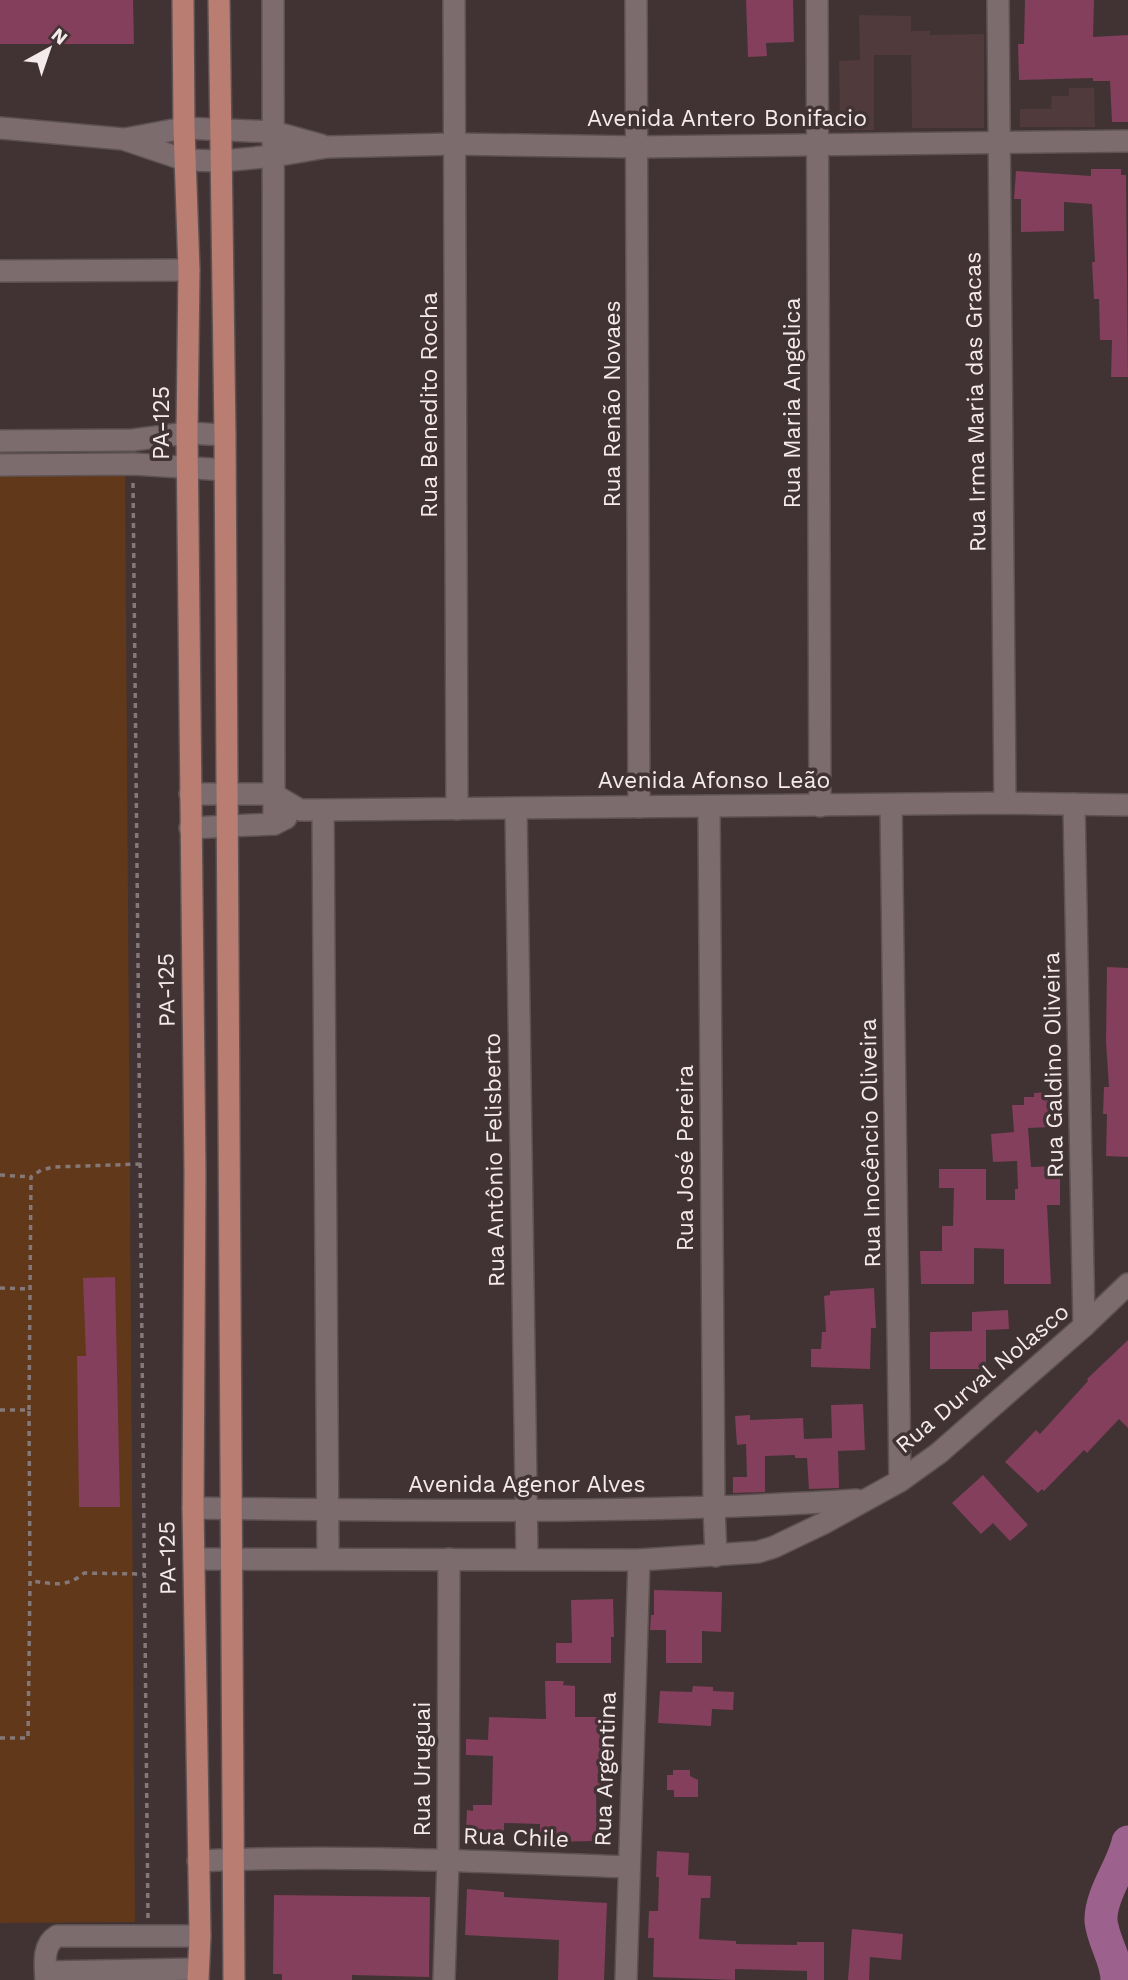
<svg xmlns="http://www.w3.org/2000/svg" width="1128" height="1980" viewBox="0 0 1128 1980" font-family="'Work Sans',sans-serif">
  <rect width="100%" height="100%" fill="#413334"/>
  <g fill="#503a3b">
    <polygon points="859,15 911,16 911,31 930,31 930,35 984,34 984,128 912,128 911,55 874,55 874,130 840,130 839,61 860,60"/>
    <polygon points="1069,88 1094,88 1095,127 1020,127 1020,109 1051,109 1052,96 1069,96"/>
  </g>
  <polygon fill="#62381a" points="125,472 135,1922 0,1923 0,473"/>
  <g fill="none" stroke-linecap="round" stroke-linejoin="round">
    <path stroke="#9d618e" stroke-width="33" d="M1117,1980c0,-20 -14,-39 -16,-59 -1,-26 22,-55 27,-79"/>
  </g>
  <g fill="#833f5b">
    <polygon points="0,0 133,0 134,44 0,44"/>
    <polygon points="746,0 793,0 794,42 766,43 767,56 748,57"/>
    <polygon points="1025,0 1094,0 1093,37 1128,35 1128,122 1112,122 1110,81 1093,81 1093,78 1019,80 1018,44 1024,44"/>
    <polygon points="1091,169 1121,169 1121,175 1126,175 1128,377 1111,377 1112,340 1100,340 1099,299 1094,299 1092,262 1095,262 1092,204 1064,202 1064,231 1021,232 1021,199 1014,199 1016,171 1091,176"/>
    <polygon points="1107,967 1128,968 1128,1157 1106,1156 1107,1114 1103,1114 1104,1087 1109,1087 1106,1042"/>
    <polygon points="1050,1092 1051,1127 1028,1128 1031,1167 1060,1166 1060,1205 1047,1205 1051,1284 1004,1284 1004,1249 974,1248 974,1284 921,1284 920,1251 942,1251 942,1226 953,1226 954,1188 939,1188 939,1169 986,1169 986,1200 1015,1200 1015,1189 1018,1189 1017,1161 993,1162 991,1134 1014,1132 1012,1105 1024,1105 1024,1097 1034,1097 1034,1093"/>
    <polygon points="115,1277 120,1507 79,1507 77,1356 86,1356 83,1278"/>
    <polygon points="874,1288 876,1328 871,1328 870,1369 811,1367 811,1349 821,1349 822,1332 826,1332 824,1296 830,1295 830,1291"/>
    <polygon points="1008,1310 1009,1329 986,1330 986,1369 930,1369 930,1332 972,1331 972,1312"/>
    <polygon points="1128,1340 1128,1428 1119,1419 1087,1453 1084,1450 1044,1491 1042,1489 1038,1493 1005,1462 1036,1430 1040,1434 1088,1381 1087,1379"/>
    <polygon points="863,1404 865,1450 838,1451 839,1488 809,1489 807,1458 795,1458 795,1455 765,1456 765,1492 733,1493 733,1477 747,1477 746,1444 737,1445 735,1416 750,1415 750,1420 803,1418 804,1439 832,1438 831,1405"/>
    <polygon points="983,1475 1028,1525 1010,1541 993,1523 981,1534 952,1503"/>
    <polygon points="654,1590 722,1592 721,1632 702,1631 702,1663 666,1663 666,1630 650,1630 651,1615 654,1615"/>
    <polygon points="613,1599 614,1637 611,1637 611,1663 556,1663 556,1643 572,1643 571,1600"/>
    <polygon points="545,1681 564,1681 563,1685 575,1686 575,1717 609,1717 611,1795 596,1794 597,1841 540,1842 540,1824 504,1823 504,1831 466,1830 467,1810 473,1811 473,1805 492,1805 493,1756 466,1755 466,1739 488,1740 489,1717 546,1719"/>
    <polygon points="693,1686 713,1687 713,1691 734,1692 733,1710 712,1709 711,1726 658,1723 660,1691 692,1692"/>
    <polygon points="673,1770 690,1770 690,1776 698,1780 698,1797 674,1797 674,1790 667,1790 667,1775 673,1775"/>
    <polygon points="657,1851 689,1853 688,1875 711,1876 710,1898 701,1898 699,1939 736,1941 736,1944 797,1945 797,1942 824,1942 824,1980 807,1980 807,1971 735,1969 735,1980 653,1977 654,1938 648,1938 649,1911 658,1911 659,1877 656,1877"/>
    <polygon points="467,1889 504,1892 504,1897 607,1903 604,1980 558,1980 559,1940 465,1935"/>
    <polygon points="274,1895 430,1897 429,1977 352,1975 352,1980 282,1980 282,1974 273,1974"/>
    <polygon points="852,1929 903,1934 901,1960 870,1957 869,1980 848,1980"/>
  </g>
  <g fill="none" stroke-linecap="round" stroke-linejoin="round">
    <defs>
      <g id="minor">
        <polyline points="273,0 274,824"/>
        <polyline points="454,0 457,809"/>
        <polyline points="636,0 639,807"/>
        <polyline points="817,0 820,806"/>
        <polyline points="998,0 1005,803"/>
        <polyline points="0,128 123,139 185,160 222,161 274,156 327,147 455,144 637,147 1128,141"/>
        <polyline points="125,139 184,128 274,132 321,145"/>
        <polyline points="0,271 189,270"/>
        <polyline points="0,441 133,440 187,433 225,435"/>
        <polyline points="0,465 134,464 225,470"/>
        <polyline points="190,794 273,794 300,810 323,810 1005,803 1128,805"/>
        <polyline points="1074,804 1084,1326"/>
        <polyline points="891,805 900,1481"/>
        <polyline points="709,807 714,1508 716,1556"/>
        <polyline points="516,808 527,1559"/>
        <polyline points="323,810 328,1559"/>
        <polyline points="190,828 274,824 286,818"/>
        <path d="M193,1508c221,3 442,6 664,-8"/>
        <polyline points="194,1559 639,1560 758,1552 774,1547 824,1523 900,1481 939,1453 1084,1326 1128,1284"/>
        <path d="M198,1861c143,-7 287,1 430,6"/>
        <polyline points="46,1972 198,1969"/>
        <path d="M46,1980c-1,-15 -4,-35 11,-44h143"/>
        <polyline points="444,1980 448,1861 449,1559"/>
        <polyline points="626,1980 639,1560"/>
      </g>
      <g id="major">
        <polyline points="183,0 184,128 189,270 187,433 195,1174 193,1508 200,1936 198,1980"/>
        <polyline points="219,0 225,435 234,1980"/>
      </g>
    </defs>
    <use href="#minor" stroke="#5d5151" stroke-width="24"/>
    <use href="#major" stroke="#5d5151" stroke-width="24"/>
    <g stroke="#847879" stroke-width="3.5" stroke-dasharray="5 5" stroke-linecap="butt">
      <polyline points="133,483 148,1918"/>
      <polyline points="0,1175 31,1177"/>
      <polyline points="0,1288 29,1289"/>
      <polyline points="0,1410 29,1410 30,1581"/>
      <polyline points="29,1410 31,1177 41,1170 54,1167 141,1164"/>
      <path d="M0,1738h28l2,-157c22,2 35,8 54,-8l60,1"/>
    </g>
    <use href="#minor" stroke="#7d6c6d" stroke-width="21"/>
    <use href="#major" stroke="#b97d71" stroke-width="21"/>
  </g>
  <g text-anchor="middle" stroke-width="7" stroke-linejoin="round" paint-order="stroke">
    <g font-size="23" fill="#f4eaeb" stroke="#413334">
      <text x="727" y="126">Avenida Antero Bonifacio</text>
      <text transform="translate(975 402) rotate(-91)" y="8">Rua Irma Maria das Gracas</text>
      <text transform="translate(792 403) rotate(-90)" y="8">Rua Maria Angelica</text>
      <text transform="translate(612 404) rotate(-90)" y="8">Rua Renão Novaes</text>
      <text transform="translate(429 405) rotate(-90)" y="8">Rua Benedito Rocha</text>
      <text transform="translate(161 423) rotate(-90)" y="8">PA-125</text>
      <text x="714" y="788">Avenida Afonso Leão</text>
      <text transform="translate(166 990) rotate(-91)" y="8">PA-125</text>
      <text transform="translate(1053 1065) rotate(-91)" y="8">Rua Galdino Oliveira</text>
      <text transform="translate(870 1143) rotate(-91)" y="8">Rua Inocêncio Oliveira</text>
      <text transform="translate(685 1158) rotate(-90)" y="8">Rua José Pereira</text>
      <text transform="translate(494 1160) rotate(-91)" y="8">Rua Antônio Felisberto</text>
      <text transform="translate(982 1378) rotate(-40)" y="8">Rua Durval Nolasco</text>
      <text x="527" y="1492">Avenida Agenor Alves</text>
      <text transform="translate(167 1558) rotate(-91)" y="8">PA-125</text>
      <text transform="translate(422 1769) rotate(-90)" y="8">Rua Uruguai</text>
      <text transform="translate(605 1769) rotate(-88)" y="8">Rua Argentina</text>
      <text transform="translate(516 1837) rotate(2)" y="8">Rua Chile</text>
    </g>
  </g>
  <g transform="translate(49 49) rotate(40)" stroke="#413334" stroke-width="5" paint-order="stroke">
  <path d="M0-5L12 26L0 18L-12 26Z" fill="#f4eaeb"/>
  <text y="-10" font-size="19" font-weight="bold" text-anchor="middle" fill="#f4eaeb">N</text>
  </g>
</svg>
